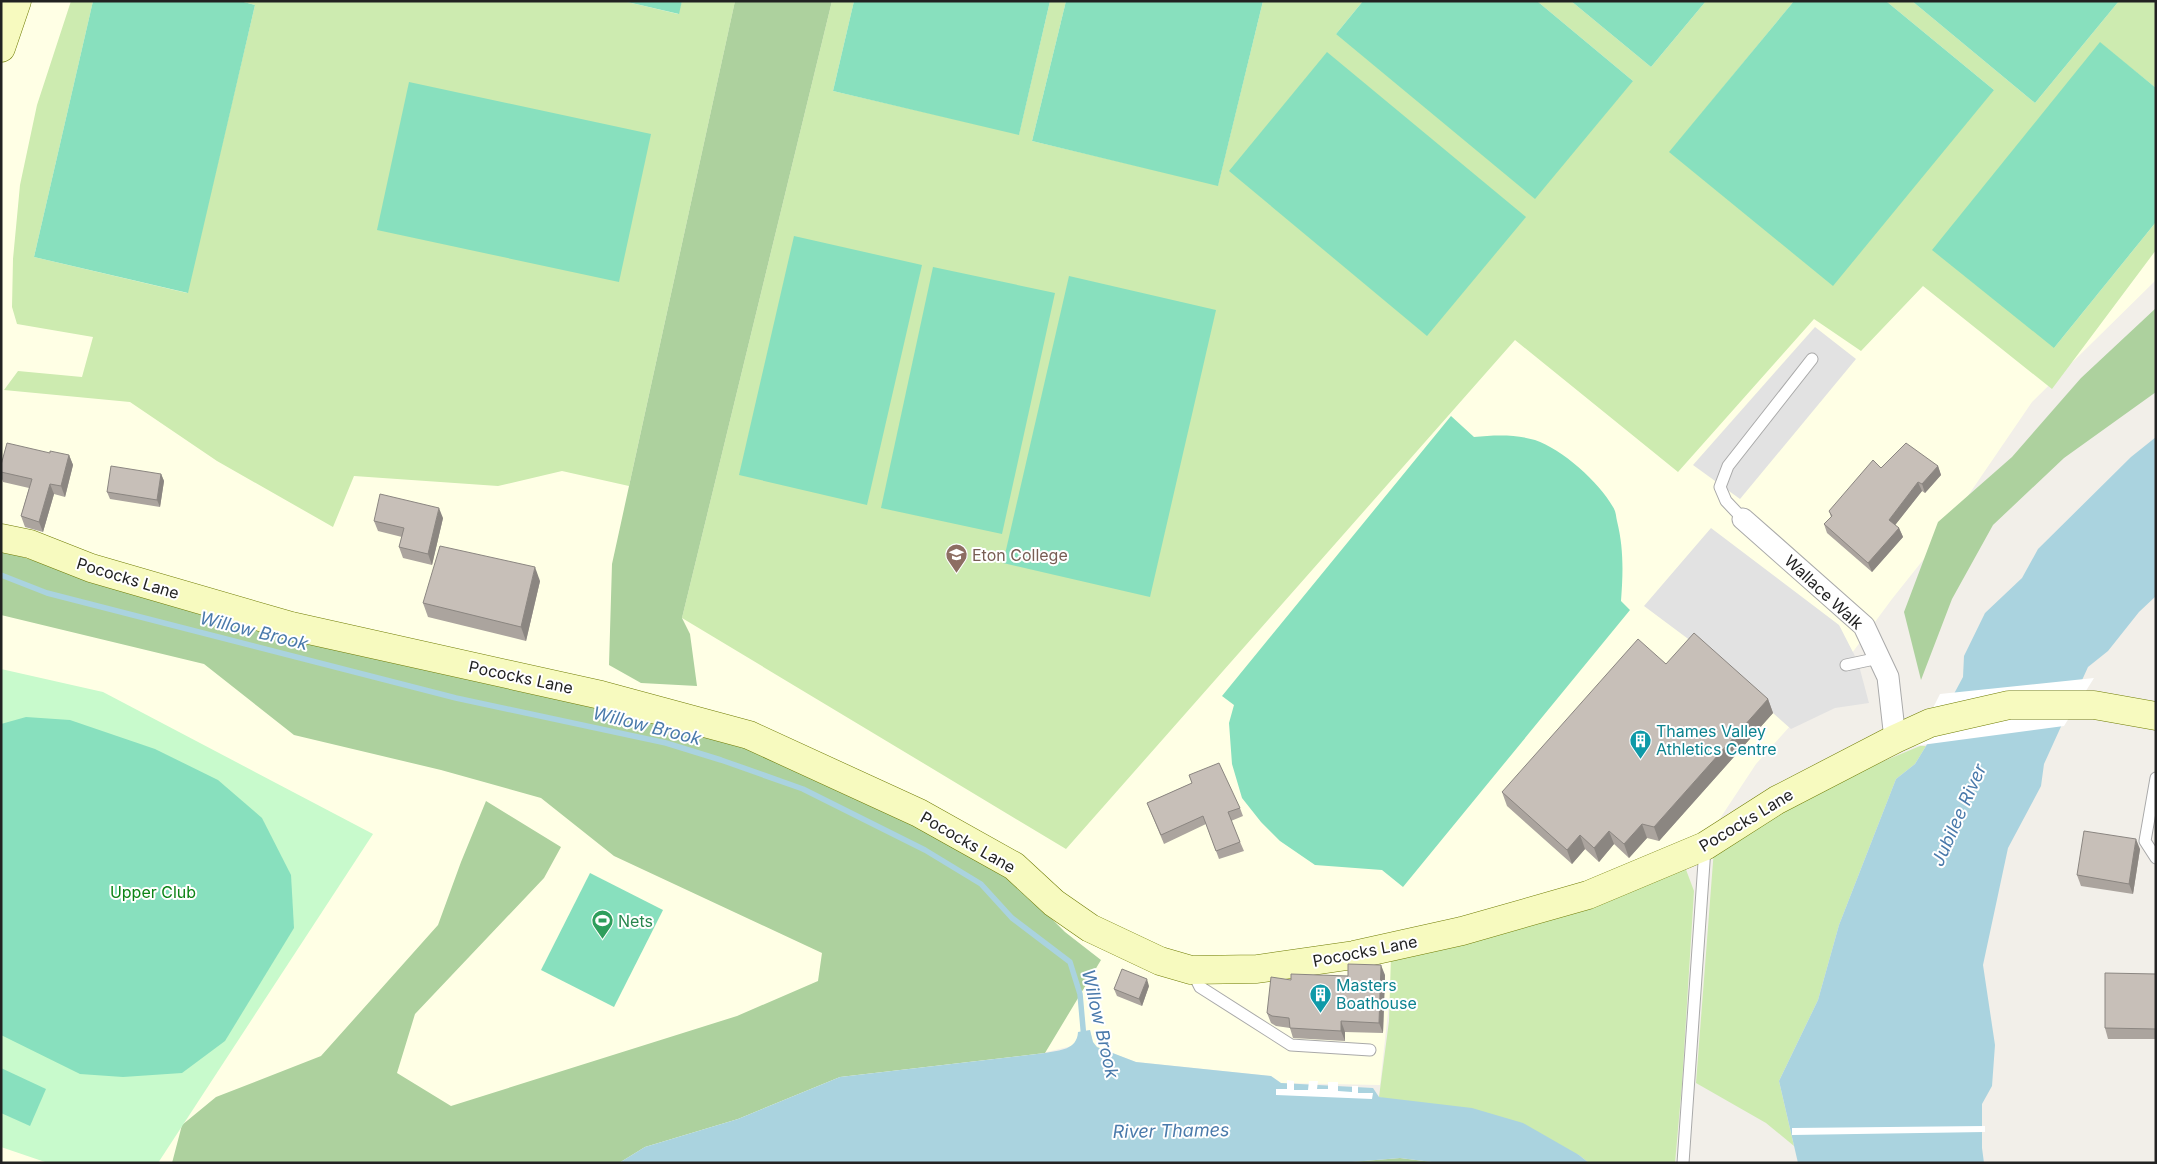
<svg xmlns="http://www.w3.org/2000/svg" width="2157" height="1164" viewBox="0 0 2157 1164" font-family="Inter,sans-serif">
  <rect width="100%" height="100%" fill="#f2efe9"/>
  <polygon fill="#ffffe5" points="1,1 2156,1 2156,280 2032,402 1931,550 1892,599 1835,676 1756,764 1719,820 1693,837 1606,878 1540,896 1519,900 1426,927 1397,931 1380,1085 1281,1083 1271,1076 1136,1062 1096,1047 1093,1042 1090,1030 1078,1032 1078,1039 1072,1046 645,1147 619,1163 1,1163"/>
  <g fill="#cdebb0">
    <polygon points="71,1 93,1 34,257 187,293 255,5 240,1 623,1 678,14 682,1 735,1 629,486 562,471 498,486 354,476 333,527 217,461 130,402 4,390 18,371 82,377 93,337 17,324 12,307 13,259 20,185 37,105"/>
    <polygon points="832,1 854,1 833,91 1019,134 1050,1 1066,1 1032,141 1218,185 1263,1 1363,1 1336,34 1633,81 1537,1 1571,1 1651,67 1706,1 1794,1 1670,152 1994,90 1886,1 1912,1 2035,103 2119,1 2156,1 2156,88 2100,43 2054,348 2156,222 2156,250 2052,389 1923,286 1861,351 1814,319 1678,472 1515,340 1066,849 682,618"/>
    <polygon points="1920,746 1926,746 1915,764 1896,779 1839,925 1818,1000 1779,1081 1794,1146 1766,1123 1696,1083 1714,849 1829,784"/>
    <polygon points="1685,867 1694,891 1682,1084 1675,1163 1589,1163 1579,1155 1379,1097 1389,1021 1391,956"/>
  </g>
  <g fill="#add19e">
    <polygon points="735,1 832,1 682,618 690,634 697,686 641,683 609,665 612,564"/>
    <polygon points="2156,308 2156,392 2064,458 1993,525 1952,599 1921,680 1904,612 1938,522 2012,457 2081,378"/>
    <polygon points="1,550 236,626 575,700 738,741 888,811 1017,884 1065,932 1101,960 1045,1053 840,1077 738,1119 645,1147 619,1163 172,1163 182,1125 216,1097 321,1056 438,925 461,862 486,801 561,847 544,878 415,1014 397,1073 451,1106 737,1016 818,981 822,953 614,856 541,798 441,770 294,735 204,664 1,615"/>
    <polygon points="1400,1158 1440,1163 1340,1163"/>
  </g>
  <polygon fill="#c8facc" points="1,669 103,692 373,834 158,1163 48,1163 1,1147"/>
  <g fill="#88e0be">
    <polygon points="93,1 240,1 255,5 188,293 34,257"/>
    <polygon points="623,1 682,1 679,14"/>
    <polygon points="854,1 1050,1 1019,135 833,91"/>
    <polygon points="1066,1 1263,1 1218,186 1032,141"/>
    <polygon points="1363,1 1537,1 1633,81 1535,199 1336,34"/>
    <polygon points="1571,1 1706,1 1651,67"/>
    <polygon points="1794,1 1886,1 1994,90 1833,286 1669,152"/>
    <polygon points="1912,1 2119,1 2035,103"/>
    <polygon points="2100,42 2156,88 2156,222 2054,348 1932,250"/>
    <polygon points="1327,52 1526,217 1427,336 1229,171"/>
    <polygon points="409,82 651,134 619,282 377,230"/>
    <polygon points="794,236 922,265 867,505 739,475"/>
    <polygon points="933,267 1055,293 1002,534 881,508"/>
    <polygon points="1069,276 1216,310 1150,597 1003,563"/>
    <path d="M1451,416l23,21c20,-2 41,-3 61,3 27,9 64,42 78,67 3,4 3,10 4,14 7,28 6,53 4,80l9,9 -227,277 -21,-17 -67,-5 -35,-24 -19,-19 -19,-24 -10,-34 -3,-41 5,-18 -12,-9z"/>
    <polygon points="26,717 70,720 155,749 218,780 262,818 291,875 294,928 225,1041 182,1073 123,1077 80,1074 1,1035 1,724"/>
    <polygon points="590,873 663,910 614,1007 541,970"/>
    <polygon points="1,1068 46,1089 30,1126 1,1113"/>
  </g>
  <g fill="#e2e2e2">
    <polygon points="1815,327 1856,359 1740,499 1693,465"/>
    <polygon points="1711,528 1839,625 1858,662 1869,703 1835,708 1791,729 1699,647 1644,606"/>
  </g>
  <g fill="#aad3df">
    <polygon points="2156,437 2156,596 2139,612 2108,651 2088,667 2044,764 2041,786 2008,848 1983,965 1995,1045 1992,1086 1982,1104 1982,1148 1984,1163 1798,1163 1779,1081 1818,1000 1839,925 1896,779 1915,764 1926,746 1963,677 1964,656 1985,613 2022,578 2038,549 2131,457"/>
    <path d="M1090,1030l3,12 4,5 39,15 135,14 10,7 92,5 6,9 93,11 51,15 56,32 10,8h-149l-40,-5 -60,5h-721l26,-16 93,-28 102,-42 205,-24c15,-3 32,-3 33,-21z"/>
  </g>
  <g fill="#fff">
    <polygon points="2094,678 2064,726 1914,746 1940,694"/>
    <polygon points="1287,1080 1294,1081 1294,1090 1308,1090 1309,1081 1318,1081 1317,1089 1328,1089 1328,1082 1338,1082 1338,1091 1352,1092 1352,1086 1358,1086 1358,1093 1373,1093 1372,1099 1276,1095 1276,1089 1287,1089"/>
    <polygon points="1985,1126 1985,1132 1792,1135 1792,1128"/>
  </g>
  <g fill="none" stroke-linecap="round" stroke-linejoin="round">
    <polyline stroke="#aad3df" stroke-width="5.5" points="1,575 47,593 456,698 666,743 721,760 803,789 925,850 981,884 1012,918 1070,962 1080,994 1084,1039"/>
    <defs>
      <g id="service">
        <polyline points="1743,519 1726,501 1720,487 1728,466 1812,359"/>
        <polyline points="1846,665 1879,658"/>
        <polyline points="2156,778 2145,841 2156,858"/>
        <polyline points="1192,971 1200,987 1291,1045 1370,1050"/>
        <polyline points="1683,1163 1705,848"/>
      </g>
      <polyline id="minor" points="1743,519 1864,626 1888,677 1895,739"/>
      <g id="secondary">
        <polyline points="1,48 17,1"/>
        <polyline points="1,538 30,544 91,568 291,626 601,695 749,735 919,813 1014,866 1054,903 1090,928 1160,961 1191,970 1257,969 1354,955 1462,931 1588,895 1705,846 1777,800 1895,739 1930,723 2009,705 2094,705 2156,716"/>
      </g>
    </defs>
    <use href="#service" stroke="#a9a9a9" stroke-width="13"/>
    <use href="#minor" stroke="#a9a9a9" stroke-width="23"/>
    <use href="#secondary" stroke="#707d05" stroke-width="29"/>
    <use href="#service" stroke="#fff" stroke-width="11"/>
    <use href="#minor" stroke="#fff" stroke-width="21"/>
    <use href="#secondary" stroke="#f7fabf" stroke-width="28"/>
  </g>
  <g fill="#aba49e">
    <polygon points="69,455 73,465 65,497 54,494 43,532 25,527 21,516 29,488 3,482 1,476 1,465"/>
    <polygon points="1938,466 1941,475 1925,493 1922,491 1895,525 1899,528 1903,537 1872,572 1827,533 1824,524 1831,517 1829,511"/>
    <polygon points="161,474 164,481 160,507 110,499 107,492"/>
    <polygon points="443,518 432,565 403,558 399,547 402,537 378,531 374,521"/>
    <polygon points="540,581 526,641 428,617 423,603"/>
    <polygon points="1666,664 1768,699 1773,713 1659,841 1647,838 1629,858 1614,844 1599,862 1585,849 1572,864 1507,806 1502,792"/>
    <polygon points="1189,775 1240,808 1243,816 1231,821 1244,851 1219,859 1206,824 1164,844 1147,803 1192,783"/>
    <polygon points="2140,849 2133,894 2081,886 2077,875"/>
    <polygon points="2156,974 2156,1039 2108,1039 2105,1028"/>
    <polygon points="1385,975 1383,1033 1345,1032 1345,1041 1293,1038 1290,1028 1276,1026 1271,1023 1267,1013 1291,980"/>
    <polygon points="1149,986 1142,1006 1117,996 1114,989"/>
  </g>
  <g fill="#8b8681">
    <polygon points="69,455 73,465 65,497 61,486"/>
    <polygon points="1938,466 1941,475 1925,493 1922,484"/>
    <polygon points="161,474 164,481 160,507 157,500"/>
    <polygon points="1918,482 1922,491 1892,529 1889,520"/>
    <polygon points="50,484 54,494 43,532 39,522"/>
    <polygon points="439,508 443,518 432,565 428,554"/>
    <polygon points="1899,528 1903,537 1872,572 1868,563"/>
    <polygon points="535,567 540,581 526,641 521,627"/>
    <polygon points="1768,699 1773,713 1659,841 1654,827"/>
    <polygon points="1642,824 1647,838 1629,858 1624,844"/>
    <polygon points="1609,831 1614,844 1599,862 1594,848"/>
    <polygon points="1580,835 1585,849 1572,864 1567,850"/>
    <polygon points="2136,839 2140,849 2133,894 2129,884"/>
    <polygon points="1381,965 1385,975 1383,1033 1379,1023"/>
    <polygon points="1147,979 1149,986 1142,1006 1139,999"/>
    <polygon points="1341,1021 1345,1032 1345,1041 1341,1031"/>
  </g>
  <g fill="#c7bfb8" stroke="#8b8681">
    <polygon points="7,443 50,453 50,451 69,455 61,486 50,484 39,522 21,516 32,479 1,472 1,465"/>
    <polygon points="1906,443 1938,466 1922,484 1918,482 1889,520 1899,528 1868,563 1824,524 1832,516 1829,511 1873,460 1881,468"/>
    <polygon points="111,466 161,474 157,500 107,492"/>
    <polygon points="380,494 439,508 428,554 399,547 404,528 374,521"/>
    <polygon points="440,546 535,567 521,627 423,603"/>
    <polygon points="1694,633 1768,699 1654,827 1642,824 1624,844 1609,831 1594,848 1580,835 1567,850 1502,792 1638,639 1666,664"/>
    <polygon points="1219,763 1240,808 1228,812 1240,842 1216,851 1203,816 1161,835 1147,803 1192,783 1189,775"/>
    <polygon points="2084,831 2136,839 2129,884 2077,875"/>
    <polygon points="1348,964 1381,965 1379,1023 1341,1021 1341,1031 1290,1028 1289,1018 1272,1016 1267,1013 1271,977 1291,980 1291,974 1348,976"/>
    <polygon points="1122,969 1147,979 1139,999 1114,989"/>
    <polygon points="2105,973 2156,974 2156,1029 2105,1028"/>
  </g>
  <defs>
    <symbol id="school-pin" viewBox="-11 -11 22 30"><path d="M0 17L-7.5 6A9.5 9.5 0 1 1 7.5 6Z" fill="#8d6e63" stroke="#fff"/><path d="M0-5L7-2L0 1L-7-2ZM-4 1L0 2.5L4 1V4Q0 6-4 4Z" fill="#fff"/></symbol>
    <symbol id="building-pin" viewBox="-11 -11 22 30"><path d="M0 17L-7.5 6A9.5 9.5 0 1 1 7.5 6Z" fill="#0f9aa8" stroke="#fff"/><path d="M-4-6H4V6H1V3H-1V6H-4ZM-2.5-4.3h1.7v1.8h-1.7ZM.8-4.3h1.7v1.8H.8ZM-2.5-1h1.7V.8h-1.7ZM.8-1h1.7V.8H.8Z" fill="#fff"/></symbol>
    <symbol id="stadium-pin" viewBox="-11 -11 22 30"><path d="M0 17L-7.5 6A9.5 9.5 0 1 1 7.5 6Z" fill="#2e9e5b" stroke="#fff"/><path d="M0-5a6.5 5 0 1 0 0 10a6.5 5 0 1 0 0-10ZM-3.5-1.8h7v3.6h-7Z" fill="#fff"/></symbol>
  </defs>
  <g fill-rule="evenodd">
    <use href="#school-pin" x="944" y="542" width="25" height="34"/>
    <use href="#building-pin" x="1628" y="728" width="25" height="34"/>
    <use href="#stadium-pin" x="590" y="908" width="25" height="34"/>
    <use href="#building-pin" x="1308" y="982" width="25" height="34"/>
  </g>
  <g text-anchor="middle" stroke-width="4" stroke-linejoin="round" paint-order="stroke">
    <g font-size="16" fill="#785e54" stroke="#fff" text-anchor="start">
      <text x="972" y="561">Eton College</text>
    </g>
    <g font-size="16" fill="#222" stroke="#fff">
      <text transform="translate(128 578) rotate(17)" y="6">Pococks Lane</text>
      <text transform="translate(1824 592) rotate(43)" y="6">Wallace Walk</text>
      <text transform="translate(521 677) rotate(12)" y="6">Pococks Lane</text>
      <text transform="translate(1746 820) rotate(-31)" y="6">Pococks Lane</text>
      <text transform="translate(968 842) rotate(30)" y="6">Pococks Lane</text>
      <text transform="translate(1365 951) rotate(-11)" y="6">Pococks Lane</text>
    </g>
    <g font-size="16" fill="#0d838f" stroke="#fff" text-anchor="start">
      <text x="1656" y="737">Thames Valley<tspan x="1656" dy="18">Athletics Centre</tspan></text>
      <text x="1336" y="991">Masters<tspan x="1336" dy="18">Boathouse</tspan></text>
    </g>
    <g font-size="16" fill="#0c8416" stroke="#fff">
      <text x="153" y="898">Upper Club</text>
    </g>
    <g font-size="16" fill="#27864d" stroke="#fff" text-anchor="start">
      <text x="618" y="927">Nets</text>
    </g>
    <g font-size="18" font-style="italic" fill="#4a7aab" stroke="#fff">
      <text transform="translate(254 631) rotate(14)" y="6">Willow Brook</text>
      <text transform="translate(647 726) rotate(14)" y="6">Willow Brook</text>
      <text transform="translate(1959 815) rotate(-66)" y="6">Jubilee River</text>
      <text transform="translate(1100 1024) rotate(77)" y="6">Willow Brook</text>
      <text transform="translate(1171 1131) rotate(-1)" y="6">River Thames</text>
    </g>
  </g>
  <rect width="2157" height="1164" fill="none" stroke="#222222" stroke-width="5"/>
</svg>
